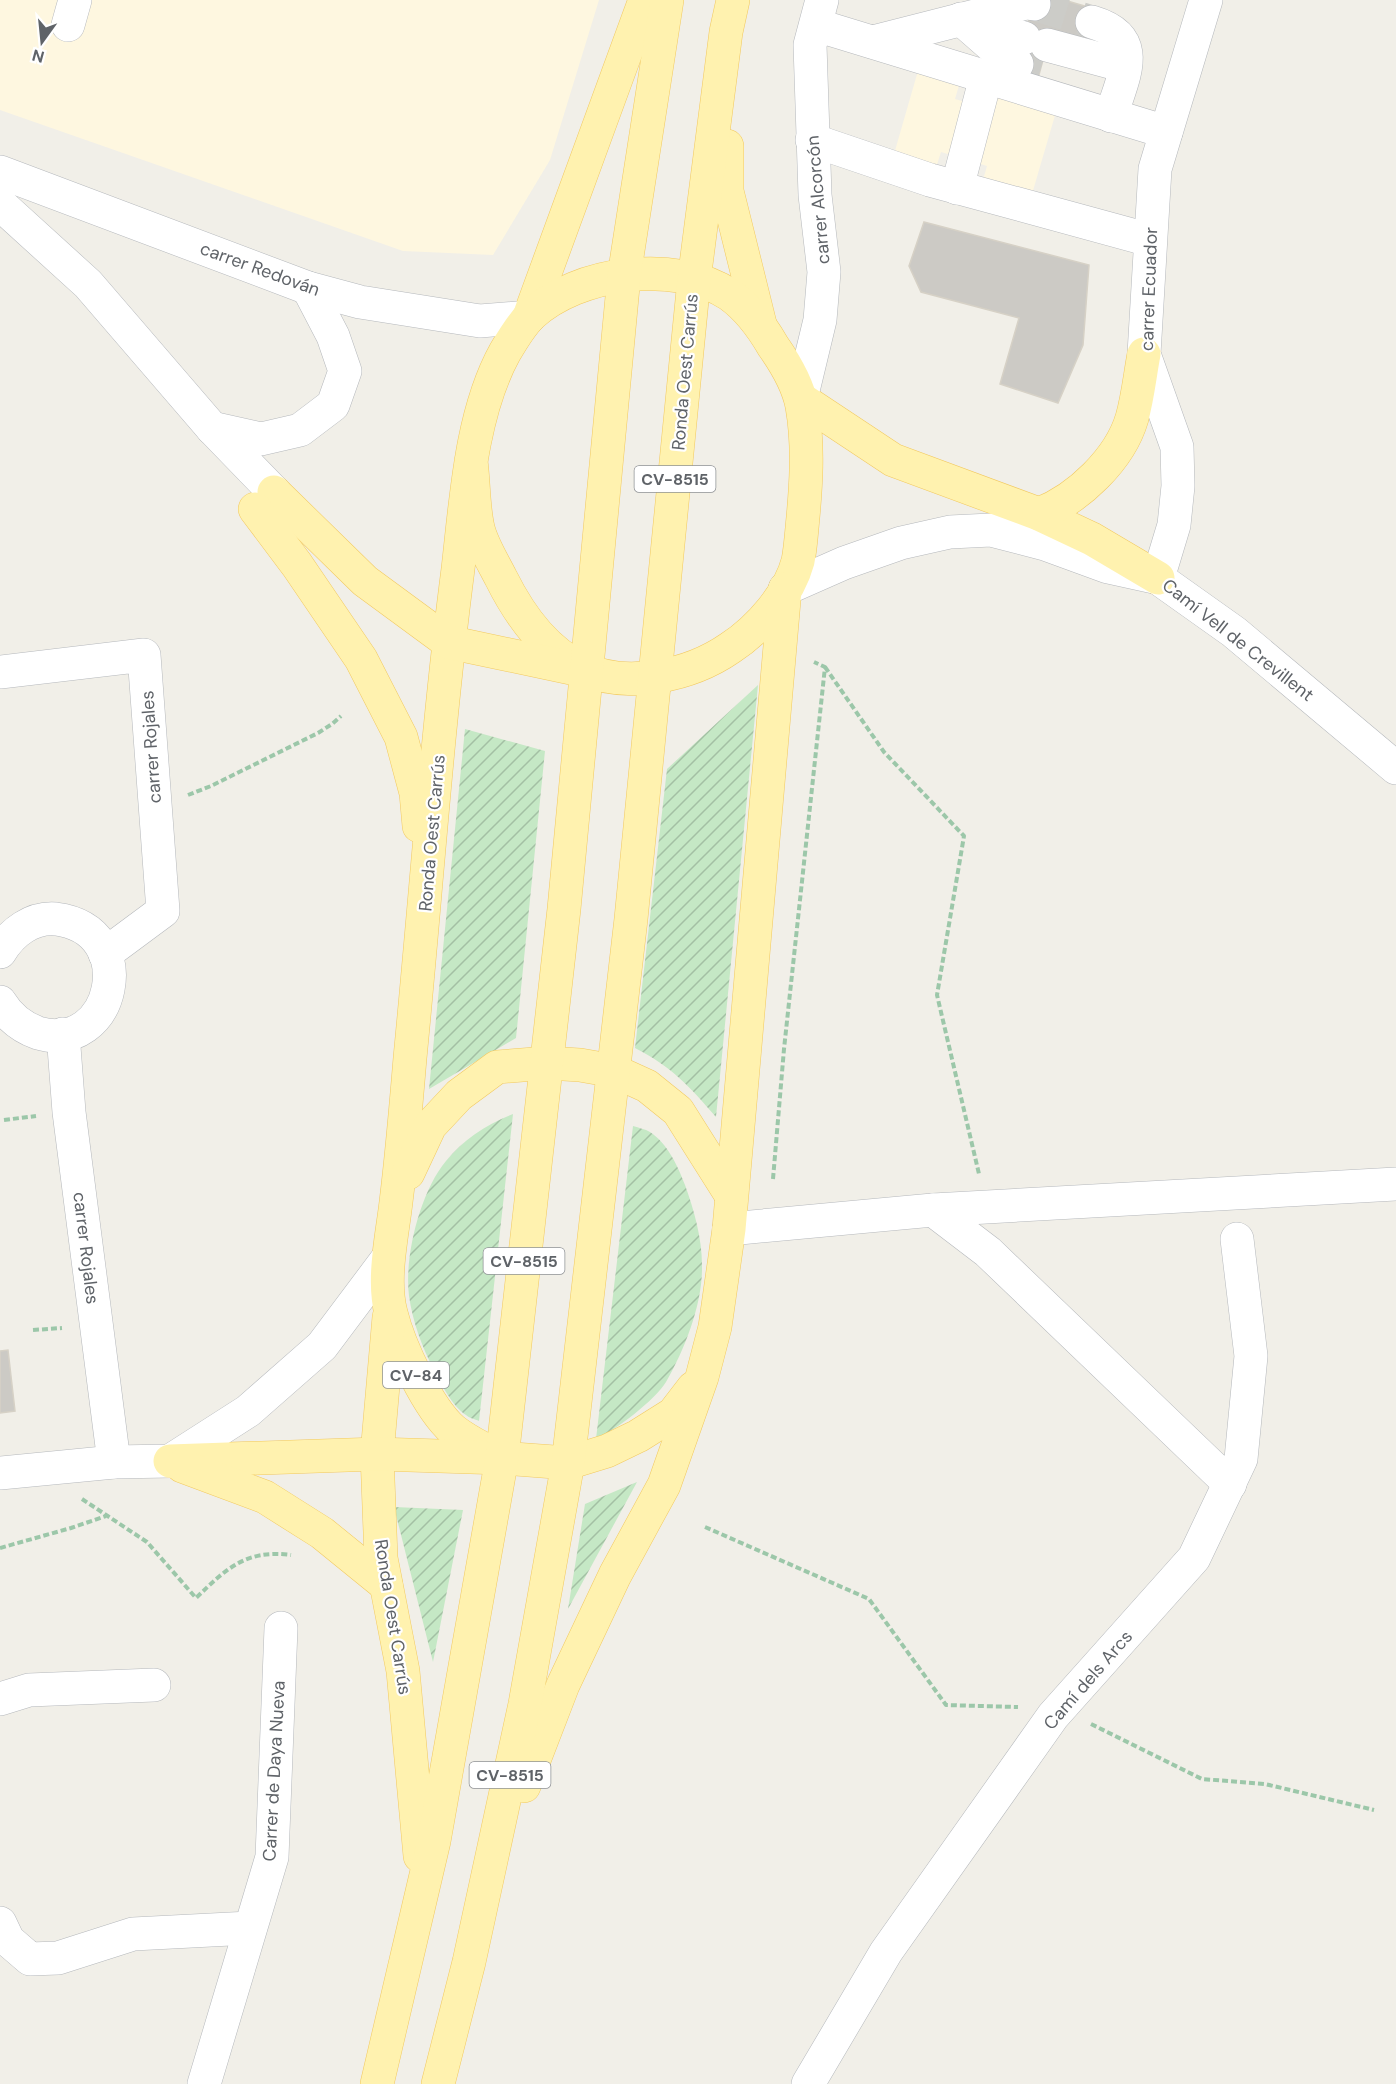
<svg xmlns="http://www.w3.org/2000/svg" width="1396" height="2084" viewBox="0 0 1396 2084" font-family="'DM Sans',sans-serif">
  <defs>
    <pattern id="garden-furrows" width="10" height="10" patternUnits="userSpaceOnUse" patternTransform="scale(1.5)"><rect width="10" height="10" fill="#c5e8c5"/><path d="M-1 1l2-2M0 10L10 0M9 11l2-2" fill="none" stroke="#a3c0a4"/></pattern>
  </defs>
  <rect width="100%" height="100%" fill="#f1efe8"/>
  <g fill="#fef7e0">
    <polygon points="0,0 599,0 550,160 493,255 403,251 0,110"/>
    <polygon points="924,50 966,62 955,99 993,110 997,96 1056,112 1032,194 983,180 987,166 941,152 934,174 892,161"/>
  </g>
  <g fill="url(#garden-furrows)">
    <path d="M758,685l-42,432c-26,-30 -45,-51 -81,-69l32,-279z"/>
    <polygon points="465,729 545,751 516,1038 429,1089"/>
    <path d="M513,1114l-34,307c-4,-2 -10,-3 -13,-6 -14,-9 -24,-30 -32,-45 -12,-23 -21,-47 -25,-74 -5,-39 11,-104 37,-135 17,-21 41,-37 67,-47z"/>
    <path d="M633,1126c6,2 12,3 17,6 17,11 28,34 35,53 9,25 17,53 17,80 1,38 -17,84 -36,117 -11,18 -50,48 -70,57z"/>
    <polygon points="637,1482 568,1609 585,1504"/>
    <polygon points="394,1507 463,1510 433,1662"/>
  </g>
  <g fill="#cccac5" stroke="#d6d1c6" stroke-width="1.5">
    <polygon points="1035,0 1064,0 1095,9 1085,44 1050,34 1037,82 1013,75"/>
    <polygon points="924,222 1089,265 1083,345 1058,403 1000,384 1019,318 921,292 909,266"/>
    <polygon points="8,1350 15,1411 0,1413 0,1351"/>
  </g>
  <g fill="none" stroke-linecap="round" stroke-linejoin="round">
    <g stroke="#ccccc8" stroke-width="33" stroke-dasharray="33 16" stroke-linecap="butt">
      <polyline points="1034,4 1092,22"/>
      <polyline points="1017,64 1040,71"/>
    </g>
    <defs>
      <g id="minor">
        <polyline points="961,19 1009,61 1017,64"/>
        <polyline points="971,22 1024,38"/>
        <path d="M1092,22c54,16 31,54 19,94"/>
        <polyline points="68,25 75,0"/>
        <polyline points="816,25 1166,132"/>
        <polyline points="873,42 1026,3 1034,4"/>
        <polyline points="1047,45 1125,66"/>
        <polyline points="812,140 930,180 1150,240"/>
        <polyline points="0,172 308,288 360,302 480,321 529,317"/>
        <polyline points="957,188 986,77"/>
        <polyline points="0,204 88,284 212,428 274,492"/>
        <polyline points="801,399 820,320 824,272 815,195 810,45 822,0"/>
        <polyline points="212,428 261,439 300,430 333,405 345,371 333,336 308,288"/>
        <polyline points="1158,578 1174,525 1178,486 1177,447 1144,354 1155,169 1206,0"/>
        <polyline points="785,589 844,563 901,543 950,532 991,530 1045,544 1108,567 1158,578 1234,632 1396,768"/>
        <polyline points="0,672 144,655 163,911 105,954"/>
        <path d="M0,952c12,-20 32,-35 56,-33 87,11 58,137 -18,114 -17,-6 -29,-16 -38,-31"/>
        <polyline points="63,1034 69,1112 114,1462"/>
        <polyline points="933,1210 988,1252 1230,1484"/>
        <polyline points="729,1229 933,1210 1396,1184"/>
        <polyline points="0,1473 114,1462 170,1461 248,1411 322,1346 388,1258"/>
        <polyline points="0,1699 29,1690 154,1685"/>
        <polyline points="0,1923 8,1940 30,1959 58,1958 133,1934 250,1928"/>
        <polyline points="204,2084 272,1857 281,1628"/>
        <polyline points="808,2084 886,1952 1053,1716 1194,1558 1241,1459 1251,1356 1237,1239"/>
      </g>
      <g id="major">
        <polyline points="727,146 727,191 760,324"/>
        <polyline points="529,317 645,0"/>
        <polyline points="801,399 893,460 1039,514 1092,539 1158,578"/>
        <path d="M471,461c3,22 2,45 7,67 4,17 15,34 23,50 18,36 43,73 81,90 45,22 109,7 148,-20 29,-19 59,-53 68,-87 2,-10 3,-22 4,-33 4,-40 7,-82 0,-122 -4,-21 -17,-43 -29,-60 -11,-19 -25,-38 -43,-51 -55,-37 -152,-23 -199,20 -10,10 -19,25 -26,37 -34,61 -39,147 -47,217 -21,162 -32,326 -48,489 -4,48 -8,96 -14,144 -4,35 -14,77 -5,111 8,33 37,95 62,117 15,12 32,20 49,28"/>
        <polyline points="274,492 365,581 448,642 576,669"/>
        <polyline points="255,509 297,565 361,659 401,737 416,793 419,826"/>
        <path d="M1039,514c39,-15 81,-55 93,-96 6,-21 8,-43 12,-64"/>
        <polyline points="408,1173 430,1126 459,1095 497,1067 547,1063 580,1065 614,1071 647,1086 678,1111 731,1195"/>
        <polyline points="389,1317 377,1454 381,1558 403,1671 420,1856"/>
        <polyline points="170,1461 377,1454 502,1458 568,1463 607,1451 638,1436 673,1414 693,1388"/>
        <polyline points="182,1466 265,1497 322,1533 386,1585"/>
        <polyline points="524,1786 563,1685 615,1575 664,1485 702,1377 715,1327 729,1229 785,589"/>
        <polyline points="377,2084 434,1841 502,1458 564,909 624,276 667,0"/>
        <polyline points="438,2084 469,1962 525,1704 568,1463 631,919 694,280 726,32 733,0"/>
      </g>
    </defs>
    <use href="#minor" stroke="#b5b8bc" stroke-width="34"/>
    <use href="#major" stroke="#f2c960" stroke-width="34"/>
    <g stroke="#9cc7a9" stroke-width="4" stroke-dasharray="6 3" stroke-linecap="butt">
      <polyline points="825,667 884,752 964,836 937,995 979,1174"/>
      <polyline points="188,795 211,786 318,733 332,724 341,716"/>
      <polyline points="4,1120 36,1116"/>
      <polyline points="773,1179 784,1049 825,667 814,662"/>
      <polyline points="33,1330 62,1328"/>
      <path d="M82,1499l65,43 49,56c30,-29 50,-49 95,-43"/>
      <polyline points="705,1527 869,1599 946,1705 1018,1707"/>
      <polyline points="0,1548 71,1528 106,1516"/>
      <polyline points="1091,1724 1202,1779 1265,1784 1374,1810"/>
    </g>
    <use href="#minor" stroke="#fff" stroke-width="33"/>
    <use href="#major" stroke="#fff2af" stroke-width="33"/>
  </g>
  <g text-anchor="middle" stroke-width="4.5" stroke-linejoin="round" paint-order="stroke">
    <g fill="#fff" stroke="#8f9295" stroke-width="1.5">
      <rect x="634.5" y="466" width="81" height="26" rx="4.5"/>
      <rect x="483.5" y="1248" width="81" height="26" rx="4.5"/>
      <rect x="383" y="1362" width="66" height="26" rx="4.5"/>
      <rect x="469.5" y="1762" width="81" height="26" rx="4.5"/>
    </g>
    <g font-size="16" font-weight="bold" fill="#5f6368">
      <text x="675" y="485">CV-8515</text>
      <text x="524" y="1267">CV-8515</text>
      <text x="416" y="1381">CV-84</text>
      <text x="510" y="1781">CV-8515</text>
    </g>
    <g font-size="18" fill="#5f6368" stroke="#fff">
      <text transform="translate(818 200) rotate(-95)" y="6">carrer Alcorcón</text>
      <text transform="translate(260 269) rotate(20)" y="6">carrer Redován</text>
      <text transform="translate(1149 289) rotate(-88)" y="6">carrer Ecuador</text>
      <text transform="translate(685 372) rotate(-85)" y="6">Ronda Oest Carrús</text>
      <text transform="translate(1238 640) rotate(38)" y="6">Camí Vell de Crevillent</text>
      <text transform="translate(151 747) rotate(-94)" y="6">carrer Rojales</text>
      <text transform="translate(432 833) rotate(-85)" y="6">Ronda Oest Carrús</text>
      <text transform="translate(86 1248) rotate(83)" y="6">carrer Rojales</text>
      <text transform="translate(393 1617) rotate(81)" y="6">Ronda Oest Carrús</text>
      <text transform="translate(1088 1680) rotate(-49)" y="6">Camí dels Arcs</text>
      <text transform="translate(274 1771) rotate(-87)" y="6">Carrer de Daya Nueva</text>
    </g>
  </g>
  <g transform="translate(42 42) rotate(195)" stroke="#ffffff" stroke-width="4.5" paint-order="stroke">
  <path d="M0-4.5L10 22L0 15L-10 22Z" fill="#5f6368"/>
  <text y="-9" font-size="16" font-weight="bold" text-anchor="middle" fill="#5f6368">N</text>
  </g>
</svg>
